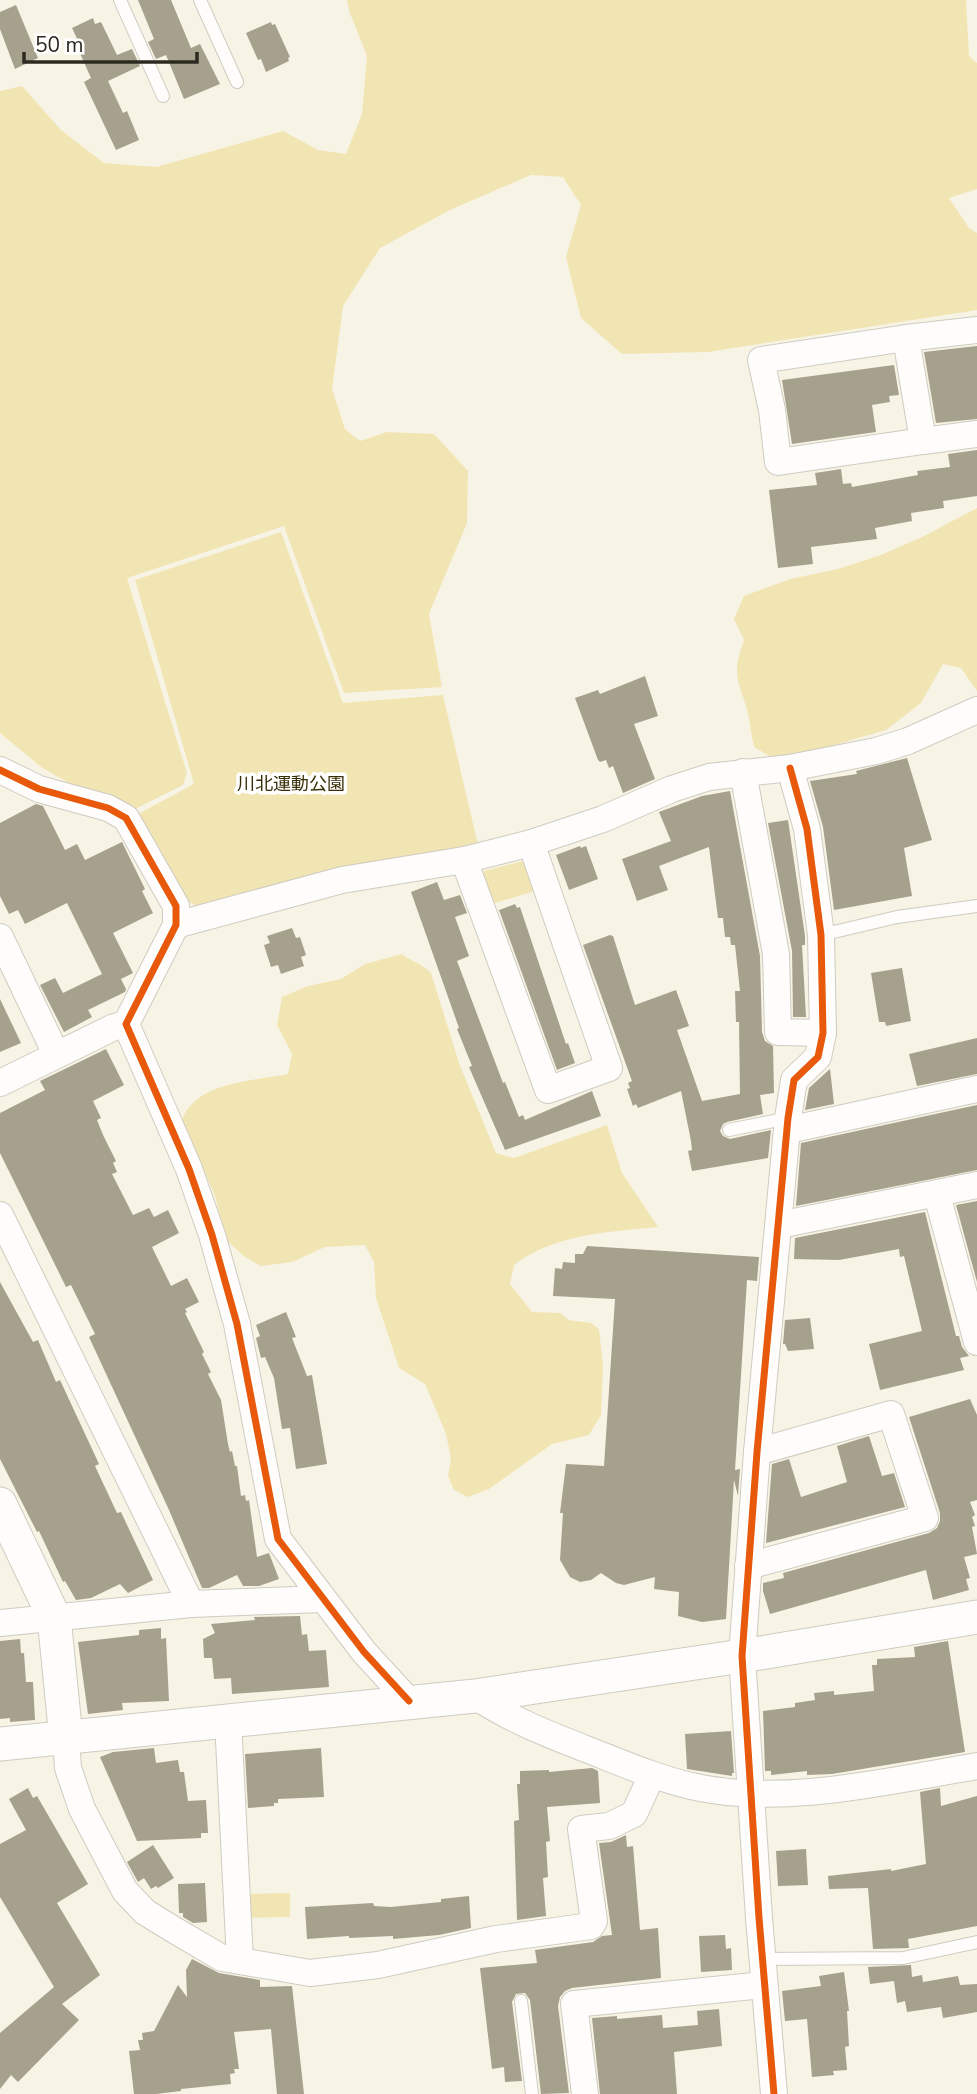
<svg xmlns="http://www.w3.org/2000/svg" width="977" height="2094" viewBox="0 0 977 2094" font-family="'Nunito Sans','Noto Sans JP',sans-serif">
  <rect width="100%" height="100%" fill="#f7f4e6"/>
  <g fill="#f2e5b4">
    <polygon points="347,0 966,0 969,56 977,63 977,189 949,198 969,228 977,233 977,310 708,352 622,354 581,318 566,257 581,205 563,177 531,175 450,210 380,248 343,306 332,389 345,429 360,441 387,432 434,434 468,471 467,523 429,614 442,687 344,693 284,526 127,578 187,773 183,785 131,811 79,789 41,767 0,733 0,91 22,86 61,130 104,163 156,167 283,131 318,150 346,154 362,114 367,56 349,11"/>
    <path d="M977,508v183l-16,-23 -18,-4 -22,39 -35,27 -86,25 -27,3 -19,-11c-3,-12 -4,-26 -7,-38 -10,-31 -15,-35 -3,-69l-10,-21 10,-23 46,-17 48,-10 43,-14 41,-18z"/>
    <polygon points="281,532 343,703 443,695 478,845 200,908 185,900 138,814 194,784 135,580"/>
    <polygon points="523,861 531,866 538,890 489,905 480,879 484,871"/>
    <path d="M402,954c10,8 20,9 29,19l29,93 36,87 18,5 93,-33 15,48 36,54c-49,5 -104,7 -144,38l-4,19 22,28 28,1 9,7 22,3 8,6 4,37 -2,49 -12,20 -37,9 -63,45 -21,8 -14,-7 -6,-14 3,-18 -5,-24 -21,-50 -26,-16 -23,-70 -2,-36 -9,-17 -40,2 -33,15 -31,4 -16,-9 -19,-17 -11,-44 -33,-76c14,-39 72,-39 106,-46l4,-20 -15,-29 5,-28 26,-11 33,-7 24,-15z"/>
    <polygon points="290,1893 290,1917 240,1918 239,1894"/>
  </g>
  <g fill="#a6a18d">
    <polygon points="138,0 171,0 191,48 200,44 220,84 184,99 166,55 156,59 148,42 154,39"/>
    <polygon points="16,5 38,58 15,69 0,29 0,12"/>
    <polygon points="93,18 95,24 101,22 117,55 132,49 140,66 108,81 123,113 127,111 139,140 116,150 84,82 91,78 79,51 82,49 72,28"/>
    <polygon points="271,22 272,25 275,24 290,57 288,58 289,61 266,72 261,59 258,60 246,33"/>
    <polygon points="977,346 977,419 936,423 924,352"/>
    <polygon points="894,365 899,395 889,396 890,402 872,405 876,432 792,444 782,380"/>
    <polygon points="977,450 977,496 943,501 944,508 911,513 912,521 875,528 877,539 811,547 813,564 778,568 769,490 817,485 815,473 841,469 843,484 851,483 852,487 918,475 917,471 950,467 948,454"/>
    <polygon points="645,676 658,716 634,724 655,779 623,793 613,766 609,768 606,760 600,762 598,760 575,698 598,690 600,694"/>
    <polygon points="907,758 932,840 904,848 912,896 834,910 823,827 810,781 857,774 856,771"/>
    <polygon points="730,791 760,956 762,1032 765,1041 773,1046 774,1093 760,1095 763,1114 727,1122 723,1124 720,1131 723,1136 730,1139 771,1130 768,1158 692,1171 688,1151 692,1150 691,1141 681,1091 638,1108 636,1104 633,1106 627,1089 630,1088 628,1083 632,1081 583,945 610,935 613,936 635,1005 676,990 689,1026 677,1030 702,1101 740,1094 739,1022 736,1022 735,991 740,991 735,945 731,945 730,937 725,937 723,918 718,918 709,847 659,866 668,890 637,901 622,859 671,841 659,812 702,796"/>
    <polygon points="36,804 43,806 65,850 77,844 85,860 122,842 145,889 142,891 153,913 113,933 133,973 121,979 126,989 125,992 88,1010 92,1017 64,1032 40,985 55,978 63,993 102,974 67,903 25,924 18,910 9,914 0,896 0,823"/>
    <polygon points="788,820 805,936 805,945 802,945 806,1017 793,1017 792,951 768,823"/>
    <polygon points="580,846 581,848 586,846 598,879 569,890 556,855"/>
    <polygon points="437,882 444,900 460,895 467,913 455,917 469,956 457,961 503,1083 505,1082 519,1117 523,1115 525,1120 592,1091 601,1116 505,1150 469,1067 472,1066 457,1029 459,1028 411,892"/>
    <polygon points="515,904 517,908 520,907 566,1044 568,1043 575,1063 557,1070 499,910"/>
    <polygon points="292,928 296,938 300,937 306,955 301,957 304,966 281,974 278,965 271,967 264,945 270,943 267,936"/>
    <polygon points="902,968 911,1021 886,1026 885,1022 879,1022 871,973"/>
    <polygon points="0,999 21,1043 0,1052"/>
    <polygon points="977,1038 977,1074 917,1086 909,1054"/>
    <polygon points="106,1049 124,1085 93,1101 101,1118 97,1120 103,1135 116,1161 113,1163 117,1172 112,1174 133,1215 149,1208 154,1217 168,1210 179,1233 152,1247 171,1286 187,1278 199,1302 185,1309 187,1312 185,1313 204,1352 202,1354 211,1372 208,1374 221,1400 228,1444 230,1452 232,1451 235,1466 237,1466 241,1496 245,1495 246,1501 249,1500 257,1557 269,1553 279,1579 259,1586 243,1586 237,1575 209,1588 202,1588 169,1510 89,1337 95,1334 71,1285 66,1287 0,1153 0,1113 45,1090 40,1081"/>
    <polygon points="830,1069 834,1104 805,1110 809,1088"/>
    <polygon points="977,1105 977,1170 796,1206 801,1143"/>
    <polygon points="977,1201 977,1282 956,1205"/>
    <polygon points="925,1212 956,1336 959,1336 962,1347 969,1356 960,1358 964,1370 880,1390 869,1344 922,1331 904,1256 900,1257 899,1249 839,1260 794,1259 795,1238"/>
    <polygon points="587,1246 759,1257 757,1281 747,1280 735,1470 740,1469 738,1496 734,1480 726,1619 702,1622 678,1616 679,1592 654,1589 655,1577 624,1585 616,1583 601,1573 591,1580 580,1582 570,1577 560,1560 563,1513 560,1513 566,1464 604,1466 615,1299 553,1296 555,1268 562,1269 563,1262 575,1263 575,1254 583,1254"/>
    <polygon points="0,1282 33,1342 38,1340 56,1382 60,1380 99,1464 95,1466 117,1513 121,1512 153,1580 128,1593 120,1584 91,1598 76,1600 65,1581 63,1582 39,1531 37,1532 0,1459"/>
    <polygon points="286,1312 296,1337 292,1338 307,1376 312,1375 327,1464 296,1469 290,1428 282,1429 274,1378 265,1357 261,1358 256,1338 260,1336 256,1325"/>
    <polygon points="810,1318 814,1349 788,1351 785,1344 783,1344 785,1320"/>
    <polygon points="970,1399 977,1415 977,1500 970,1502 975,1515 972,1517 975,1526 972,1527 977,1554 964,1557 970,1578 966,1579 969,1590 933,1600 926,1570 770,1614 763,1591 763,1583 784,1578 783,1573 929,1533 937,1528 940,1521 940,1513 909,1417"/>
    <polygon points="869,1436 882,1476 894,1473 905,1507 766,1543 772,1464 789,1459 801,1497 847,1482 837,1446"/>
    <polygon points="300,1616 302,1635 307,1634 309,1651 326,1650 329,1687 232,1694 231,1678 214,1679 212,1658 204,1658 203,1639 215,1633 211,1624 255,1620 254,1617"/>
    <polygon points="161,1628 161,1639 166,1638 169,1701 122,1703 123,1710 88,1714 78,1642 139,1635 139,1630"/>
    <polygon points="20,1639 21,1653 24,1653 26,1682 33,1682 35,1720 10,1722 10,1718 0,1719 0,1641"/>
    <polygon points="948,1641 965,1752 832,1774 807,1775 807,1771 771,1775 771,1771 765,1771 763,1711 795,1707 795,1703 815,1700 814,1693 834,1691 834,1695 874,1691 872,1665 877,1665 877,1659 915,1657 914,1647"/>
    <polygon points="731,1731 734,1773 732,1773 732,1776 687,1769 685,1734"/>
    <polygon points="154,1748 156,1763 178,1760 180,1772 184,1772 188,1801 206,1800 208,1833 201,1833 201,1838 137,1841 100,1757 113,1752"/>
    <polygon points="321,1748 324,1797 278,1799 278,1803 274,1803 274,1806 248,1808 245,1754"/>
    <polygon points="592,1768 598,1771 600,1803 547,1807 550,1841 546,1842 548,1877 543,1878 546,1916 517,1920 514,1821 519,1820 517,1784 520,1784 520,1771 549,1770 549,1772"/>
    <polygon points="28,1788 33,1798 37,1796 88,1884 57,1903 100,1975 62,2004 79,2020 18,2082 11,2075 0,2089 0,2033 54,1987 0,1897 0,1844 26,1830 9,1799"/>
    <polygon points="940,1788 941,1806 977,1796 977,1926 908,1939 909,1948 873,1949 868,1888 829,1889 828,1876 891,1869 891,1871 926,1864 920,1792"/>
    <polygon points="626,1835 627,1847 633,1846 640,1930 658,1928 661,1978 572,1988 565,1991 560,1997 558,2006 569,2093 541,2094 530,2000 525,1993 516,1994 512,2002 522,2081 505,2082 504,2067 492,2069 480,1968 537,1963 535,1950 593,1942 602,1936 612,1935 599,1843 611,1842"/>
    <polygon points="153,1845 174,1878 158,1888 156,1886 151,1889 144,1878 138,1882 127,1862"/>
    <polygon points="806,1849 808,1885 778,1886 776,1851"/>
    <polygon points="205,1883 207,1922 193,1923 183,1917 183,1913 179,1913 178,1884"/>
    <polygon points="469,1896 471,1928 439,1935 393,1939 393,1936 349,1938 349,1936 307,1939 305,1907 373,1903 374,1906 391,1907 441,1902 441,1899"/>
    <polygon points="725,1935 726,1949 731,1948 732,1970 701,1972 699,1936"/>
    <polygon points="192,1959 219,1973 260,1980 260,1987 292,1986 304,2094 277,2094 271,2029 234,2032 239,2069 234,2069 235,2073 230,2074 231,2084 181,2089 181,2091 156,2094 134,2094 129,2051 140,2050 138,2040 143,2040 142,2033 154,2031 178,1985 187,1997 186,1970"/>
    <polygon points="911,1965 912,1977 922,1975 923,1982 958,1976 960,1985 977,1984 977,2012 943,2018 941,2007 907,2012 905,2001 897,2003 894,1981 870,1984 868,1967"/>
    <polygon points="844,1972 849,2011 847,2011 849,2046 845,2047 847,2070 833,2071 834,2075 812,2077 807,2019 785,2021 782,1991 821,1986 819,1976"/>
    <polygon points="719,2009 722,2046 674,2052 677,2094 600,2094 592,2018 617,2016 617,2019 662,2015 663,2028 698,2025 697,2011"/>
  </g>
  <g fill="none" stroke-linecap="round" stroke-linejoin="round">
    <defs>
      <g id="service">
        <polyline points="120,0 163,96"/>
        <polyline points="200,0 237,82"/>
        <polyline points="821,935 897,917 977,906"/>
        <polyline points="729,1130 788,1118"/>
        <polyline points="763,1959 903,1958 977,1942"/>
        <polyline points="521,2001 532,2094"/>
      </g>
      <g id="minor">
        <polyline points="977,330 906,338 923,441 977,434"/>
        <polyline points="906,338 761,360 772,410 778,462 923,441"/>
        <polyline points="0,770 39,789 108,808 126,818 176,906 176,925 126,1024 189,1169 212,1235 237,1324 278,1539 364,1652 409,1701"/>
        <polyline points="743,772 776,954 778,1032 823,1033"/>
        <polyline points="464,860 548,1090 609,1068 531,843"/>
        <polyline points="176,925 342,880 464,860 531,843 603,819 672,789 709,777 790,768 876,751 908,741 977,710"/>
        <polyline points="0,937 56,1054"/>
        <polyline points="0,1083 114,1027 126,1024"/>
        <polyline points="788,1130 977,1089"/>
        <polyline points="937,1195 977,1342"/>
        <polyline points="0,1215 191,1604"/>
        <polyline points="779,1225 977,1185"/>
        <polyline points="748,1566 925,1518 891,1414 757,1452"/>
        <polyline points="0,1623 191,1604 322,1599"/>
        <path d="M475,1696c36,24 75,39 116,55 33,13 66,27 100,35 91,21 195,-5 286,-20"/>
        <polyline points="228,1720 240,1961 310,1973 378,1965 496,1939 591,1926 594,1921 581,1829 609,1826 634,1814 652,1775"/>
        <polyline points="66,1738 68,1768 82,1809 125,1891 145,1912 176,1931 222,1958 240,1961"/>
        <polyline points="585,2094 574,2004 764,1985"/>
        <polyline points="774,2094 759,1918 742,1656 757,1452 788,1118 794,1080 818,1057 823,1033 821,935 807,829 790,768"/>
      </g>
      <g id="tertiary">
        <polyline points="0,1504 54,1617 66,1738"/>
        <polyline points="0,1744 475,1696 742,1656 977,1617"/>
      </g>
    </defs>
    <use href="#service" stroke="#cecbc0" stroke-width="14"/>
    <use href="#minor" stroke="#cecbc0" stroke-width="28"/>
    <use href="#tertiary" stroke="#cecbc0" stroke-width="35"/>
    <use href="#service" stroke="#fefdfb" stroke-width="12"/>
    <use href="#minor" stroke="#fefdfb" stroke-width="26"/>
    <use href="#tertiary" stroke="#fefdfb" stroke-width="33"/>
    <defs>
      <g id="cycleway">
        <polyline points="0,770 39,789 108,808 126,818 176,906 176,925 126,1024 189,1169 212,1235 237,1324 278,1539 364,1652 409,1701"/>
        <polyline points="774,2094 759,1918 742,1656 757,1452 788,1118 794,1080 818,1057 823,1033 821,935 807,829 790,768"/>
      </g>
    </defs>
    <use href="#cycleway" stroke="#fff" stroke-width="11"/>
    <use href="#cycleway" stroke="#e8590c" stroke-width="7"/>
  </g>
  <g text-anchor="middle" stroke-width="7" stroke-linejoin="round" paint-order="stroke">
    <g font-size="18" fill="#392f07" stroke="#fff">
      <text x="291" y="790">川北運動公園</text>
    </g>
  </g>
  <path d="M24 52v10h173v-10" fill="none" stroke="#2c2a20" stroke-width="3.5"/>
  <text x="35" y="52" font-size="21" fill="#2c2a20" stroke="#ffffff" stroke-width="5" paint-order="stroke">50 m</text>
</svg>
